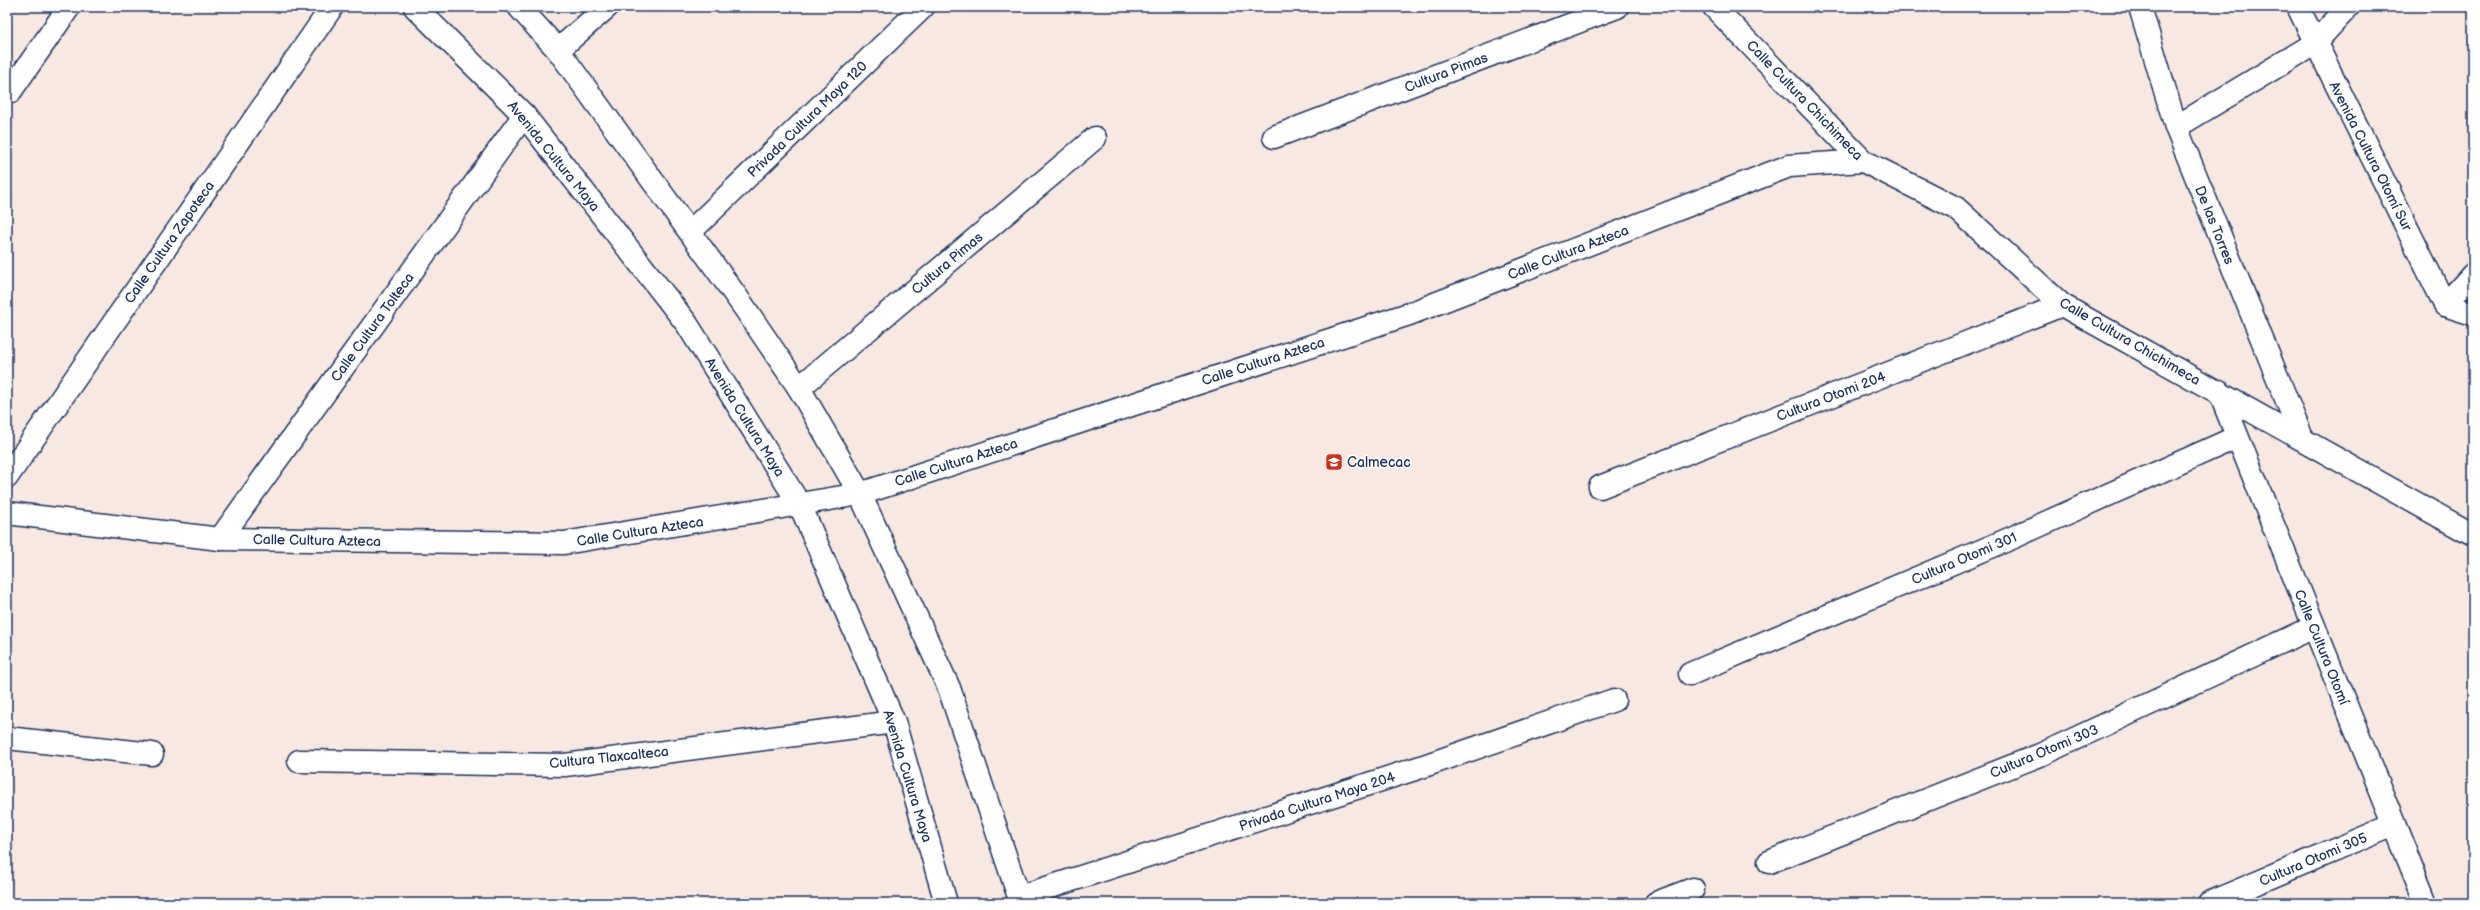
<svg xmlns="http://www.w3.org/2000/svg" width="2480" height="910" viewBox="0 0 2480 910" font-family="'Balsamiq Sans',sans-serif">
  <rect width="100%" height="100%" fill="#f8e8e2"/>
  <filter id="ink" filterUnits="userSpaceOnUse"><feTurbulence type="fractalNoise" baseFrequency=".025" numOctaves="2"/><feDisplacementMap in="SourceGraphic" scale="8" xChannelSelector="R" yChannelSelector="G"/><feConvolveMatrix kernelMatrix="1 2 1 2 8 2 1 2 1" color-interpolation-filters="sRGB"/></filter>
  <g filter="url(#ink)">
    <g fill="none" stroke-linecap="round" stroke-linejoin="round">
      <defs>
        <g id="minor">
          <polyline points="415,7 524,115 687,324 800,505 894,722 946,903"/>
          <polyline points="519,7 558,50 744,307 799,388 860,494 949,688 1021,903"/>
          <polyline points="1714,7 1863,161 1956,208 2062,305 2473,535"/>
          <polyline points="2140,7 2176,127 2302,438"/>
          <polyline points="2298,7 2445,305"/>
          <polyline points="558,50 607,7"/>
          <polyline points="10,92 69,7"/>
          <polyline points="2176,127 2314,44 2348,7"/>
          <polyline points="1274,137 1617,7"/>
          <polyline points="691,231 923,7"/>
          <polyline points="2445,305 2473,274"/>
          <polyline points="2445,305 2473,314"/>
          <polyline points="799,388 1095,138"/>
          <polyline points="2219,391 2426,903"/>
          <polyline points="7,477 332,7"/>
          <polyline points="1600,487 2062,305"/>
          <polyline points="7,513 220,539 564,543 860,494 1409,314 1789,166 1863,161"/>
          <polyline points="220,539 524,115"/>
          <polyline points="1690,674 2014,537 2237,437"/>
          <polyline points="7,738 152,754"/>
          <polyline points="299,761 565,765 894,722"/>
          <polyline points="1769,862 2040,755 2314,627"/>
          <polyline points="1019,897 1421,767 1614,700"/>
          <polyline points="1656,903 1693,889"/>
          <polyline points="2209,903 2394,825"/>
        </g>
      </defs>
      <use href="#minor" stroke="#1b2f5e" stroke-width="25"/>
      <use href="#minor" stroke="#fff" stroke-width="22"/>
    </g>
  </g>
  <defs>
    <symbol id="school-square" viewBox="-11 -11 22 22"><rect x="-9" y="-9" width="18" height="18" rx="4" fill="#c8321e" stroke="#fff"/><path d="M0-5L7-2L0 1L-7-2ZM-4 1L0 2.5L4 1V4Q0 6-4 4Z" fill="#fff"/></symbol>
  </defs>
  <g fill-rule="evenodd">
    <use href="#school-square" x="1324" y="452" width="20" height="20"/>
  </g>
  <g text-anchor="middle" stroke-width="3" stroke-linejoin="round" paint-order="stroke">
    <g font-size="14" fill="#1b2f5e" stroke="#fff">
      <text transform="translate(1446 72) rotate(-21)" y="5">Cultura Pimas</text>
      <text transform="translate(1805 100) rotate(46)" y="5">Calle Cultura Chichimeca</text>
      <text transform="translate(807 119) rotate(-44)" y="5">Privada Cultura Maya 120</text>
      <text transform="translate(554 156) rotate(51)" y="5">Avenida Cultura Maya</text>
      <text transform="translate(2371 156) rotate(63)" y="5">Avenida Cultura Otomí Sur</text>
      <text transform="translate(2215 225) rotate(68)" y="5">De las Torres</text>
      <text transform="translate(169 242) rotate(-55)" y="5">Calle Cultura Zapoteca</text>
      <text transform="translate(1568 252) rotate(-21)" y="5">Calle Cultura Azteca</text>
      <text transform="translate(947 263) rotate(-40)" y="5">Cultura Pimas</text>
      <text transform="translate(372 327) rotate(-54)" y="5">Calle Cultura Tolteca</text>
      <text transform="translate(2130 341) rotate(30)" y="5">Calle Cultura Chichimeca</text>
      <text transform="translate(1263 361) rotate(-18)" y="5">Calle Cultura Azteca</text>
      <text transform="translate(1831 396) rotate(-21)" y="5">Cultura Otomi 204</text>
      <text transform="translate(745 417) rotate(58)" y="5">Avenida Cultura Maya</text>
      <text transform="translate(956 462) rotate(-18)" y="5">Calle Cultura Azteca</text>
      <text transform="translate(640 531) rotate(-9)" y="5">Calle Cultura Azteca</text>
      <text transform="translate(317 540) rotate(1)" y="5">Calle Cultura Azteca</text>
      <text transform="translate(1964 558) rotate(-23)" y="5">Cultura Otomi 301</text>
      <text transform="translate(2322 647) rotate(68)" y="5">Calle Cultura Otomí</text>
      <text transform="translate(2044 751) rotate(-23)" y="5">Cultura Otomi 303</text>
      <text transform="translate(609 757) rotate(-6)" y="5">Cultura Tlaxcalteca</text>
      <text transform="translate(908 776) rotate(73)" y="5">Avenida Cultura Maya</text>
      <text transform="translate(1317 801) rotate(-18)" y="5">Privada Cultura Maya 204</text>
      <text transform="translate(2313 859) rotate(-23)" y="5">Cultura Otomi 305</text>
    </g>
    <g font-size="14" fill="#1b2f5e" stroke="#fff" text-anchor="start">
      <text x="1347" y="467">Calmecac</text>
    </g>
  </g>
  <rect width="2480" height="910" fill="none" stroke="#fff" stroke-width="24"/>
  <rect x="12" y="12" width="2456" height="886" fill="none" stroke="#1b2f5e" stroke-width="1.5" filter="url(#ink)"/>
</svg>
